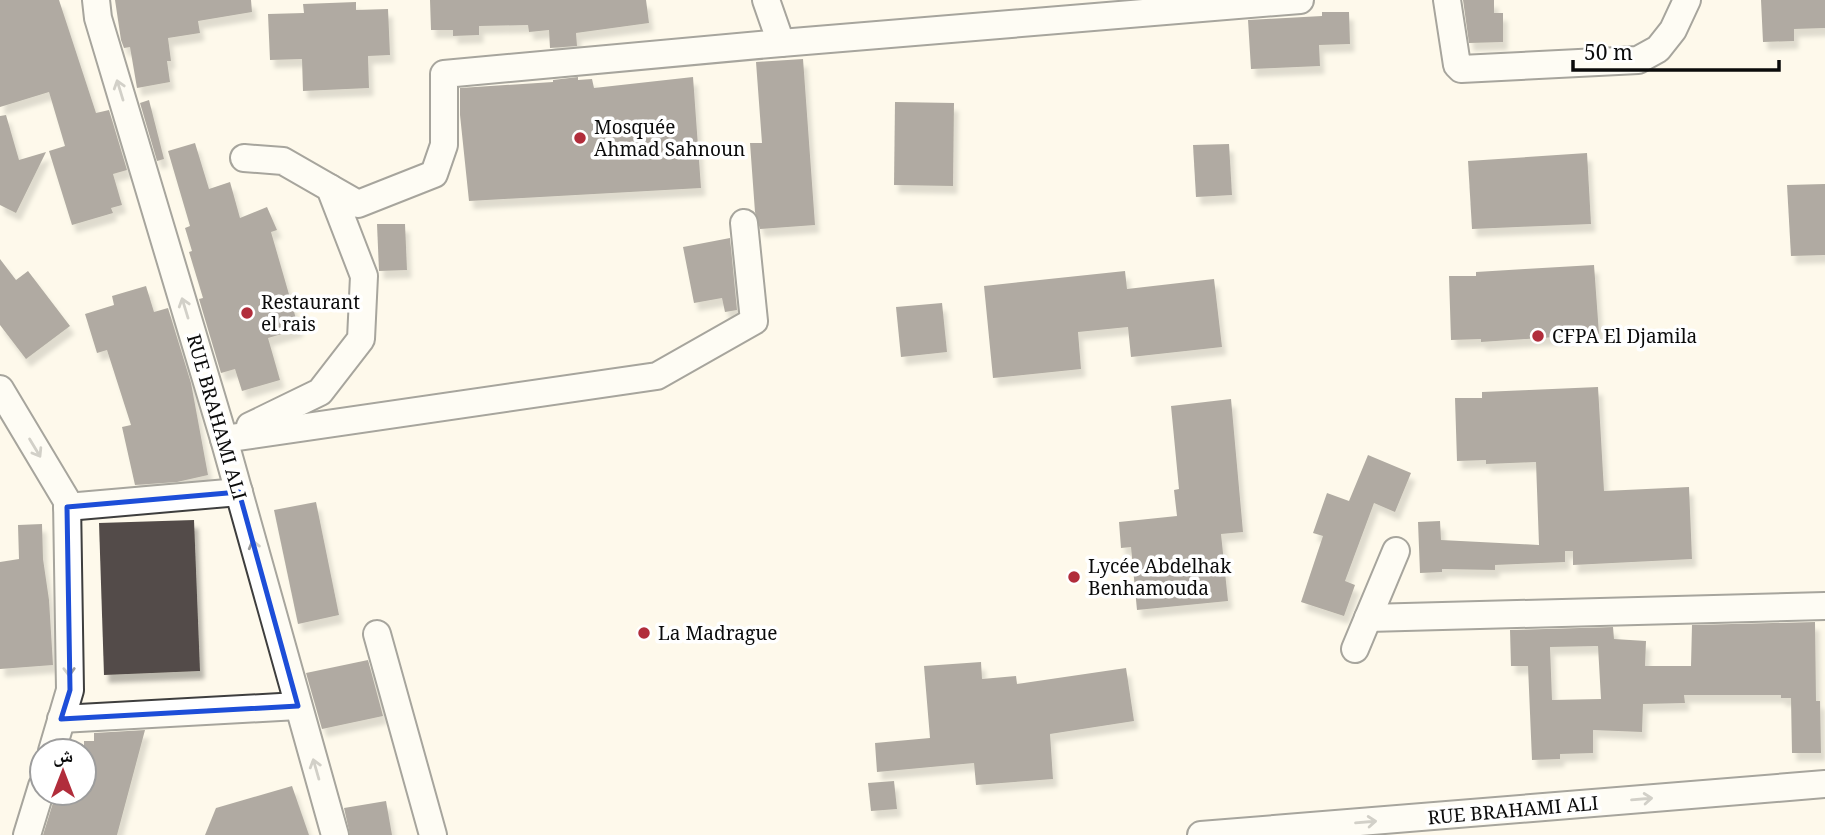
<svg xmlns="http://www.w3.org/2000/svg" width="1825" height="835" viewBox="0 0 1825 835" font-family="'Noto Serif','Noto Naskh Arabic',serif">
  <defs>
    <filter id="shadow"><feDropShadow dx="4.5" dy="8" stdDeviation="2" flood-color="#0004"/></filter>
  </defs>
  <rect width="100%" height="100%" fill="#fef9eb"/>
  <g fill="#534c48" fill-rule="evenodd" filter="url(#shadow)">
    <polygon points="0,0 59,0 96,113 109,110 127,170 113,174 122,205 111,208 113,213 72,225 49,151 65,146 49,92 0,107"/>
    <polygon points="115,0 251,0 252,12 198,21 200,33 168,38 171,61 167,61 170,82 137,88 130,47 124,48 121,40"/>
    <polygon points="430,0 646,0 649,23 576,33 577,46 550,48 549,30 529,32 528,25 479,26 479,35 453,36 453,30 431,30"/>
    <polygon points="1463,0 1494,0 1494,13 1503,13 1503,42 1469,43"/>
    <polygon points="1761,0 1825,0 1825,28 1794,29 1794,41 1763,42"/>
    <polygon points="356,2 356,10 388,9 390,55 368,56 369,88 303,91 302,59 270,60 268,14 304,13 303,4"/>
    <polygon points="1322,12 1349,12 1350,44 1319,45 1320,66 1251,69 1248,20 1322,16"/>
    <polygon points="803,59 815,225 760,229 755,212 750,143 762,143 756,62"/>
    <polygon points="578,77 578,80 592,79 594,88 693,77 701,188 469,201 460,115 460,88 553,82 553,80"/>
    <polygon points="149,100 164,159 157,161 140,103"/>
    <polygon points="895,102 954,103 953,186 894,185"/>
    <polygon points="6,115 19,160 46,152 16,213 0,205 0,116"/>
    <polygon points="195,143 209,189 230,182 240,218 267,207 277,230 271,232 299,329 268,338 280,380 242,391 235,369 221,373 199,299 203,298 189,252 192,251 185,228 190,226 168,151"/>
    <polygon points="1229,144 1232,195 1196,197 1193,145"/>
    <polygon points="1587,153 1591,224 1472,229 1468,161"/>
    <polygon points="1825,184 1825,255 1791,256 1787,185"/>
    <polygon points="377,224 405,224 407,270 379,271"/>
    <polygon points="730,238 737,310 725,312 722,298 694,303 683,247"/>
    <polygon points="0,259 16,280 28,271 70,326 26,359 0,325"/>
    <polygon points="1594,265 1599,334 1481,342 1481,339 1451,340 1449,276 1476,276 1476,272"/>
    <polygon points="1125,271 1127,289 1214,279 1222,347 1131,357 1128,327 1078,332 1081,369 993,378 984,286"/>
    <polygon points="146,286 154,312 168,308 191,383 208,475 177,482 135,485 122,427 131,425 107,350 97,353 85,314 114,305 112,296"/>
    <polygon points="942,303 947,352 901,357 896,307"/>
    <polygon points="1598,387 1604,491 1689,487 1692,559 1573,565 1573,551 1565,551 1565,562 1495,565 1495,570 1442,569 1442,572 1420,573 1418,522 1440,521 1441,540 1539,545 1536,462 1486,464 1486,460 1457,461 1455,398 1482,398 1482,392"/>
    <polygon points="1231,399 1243,532 1221,534 1228,601 1137,610 1131,547 1121,548 1119,522 1177,516 1174,490 1179,489 1171,406"/>
    <polygon points="1368,455 1411,473 1395,512 1374,503 1345,581 1355,585 1344,616 1301,602 1323,536 1313,533 1327,493 1349,501"/>
    <polygon points="316,502 339,615 298,624 274,510"/>
    <polygon points="194,520 200,671 104,675 99,523"/>
    <polygon points="42,524 43,559 49,600 53,665 0,669 0,562 19,559 18,525"/>
    <path d="M1815,622l1,79h4l1,52h-29l-1,-55h-10v-3h-97l1,8 -42,1 -1,28 -49,-2v23l-33,1v5l-28,1 -4,-94h-17l-1,-36 103,-3 1,12 32,2 -1,25h46l1,-41zM1598,646l3,53 -49,1 -2,-53z"/>
    <polygon points="368,660 383,716 322,729 306,673"/>
    <polygon points="981,662 982,679 1016,676 1017,684 1126,668 1134,721 1050,734 1053,779 976,785 974,763 877,772 875,743 930,738 924,666"/>
    <polygon points="145,730 117,835 43,835 56,793 84,793 84,741 94,741 94,733"/>
    <polygon points="894,781 897,809 871,811 868,783"/>
    <polygon points="292,786 309,835 205,835 216,808"/>
    <polygon points="386,801 392,835 350,835 344,808"/>
  </g>
  <g fill="none" stroke-linecap="round" stroke-linejoin="round">
    <defs>
      <g id="minor">
        <polyline points="96,0 98,18 224,439 335,835"/>
        <polyline points="766,0 781,43"/>
        <polyline points="1447,0 1457,65 1461,69 1638,60 1658,49 1673,30 1687,0"/>
        <polyline points="244,158 283,161 330,188 364,276 361,339 320,392 250,426"/>
        <polyline points="330,188 358,204 434,174 444,145 444,74 781,43 1300,0"/>
        <polyline points="0,389 67,501 70,690 52,751"/>
        <polyline points="224,439 657,376 754,321 744,223"/>
        <polyline points="67,507 239,492"/>
        <polyline points="1368,618 1825,606"/>
        <polyline points="377,634 433,835"/>
        <polyline points="1355,649 1396,551"/>
        <polyline points="61,719 298,706"/>
        <polyline points="27,835 42,786"/>
        <polyline points="1201,835 1825,784"/>
      </g>
    </defs>
    <use href="#minor" stroke="#3e3e3e" stroke-width="30"/>
    <use href="#minor" stroke="#fff" stroke-width="26"/>
  </g>
  <defs><path id="oneway-shaft" d="M-6 0H5M1.5-3L5.5 0L1.5 3" fill="none" stroke-width="1.6" stroke-linecap="round" stroke-linejoin="round" transform="scale(1.75)"/></defs>
  <g stroke="#9d9d9d">
    <use href="#oneway-shaft" transform="translate(120 90) rotate(-107)"/>
    <use href="#oneway-shaft" transform="translate(185 308) rotate(-107)"/>
    <use href="#oneway-shaft" transform="translate(35 448) rotate(59)"/>
    <use href="#oneway-shaft" transform="translate(255 550) rotate(-105)"/>
    <use href="#oneway-shaft" transform="translate(69 666) rotate(89)"/>
    <use href="#oneway-shaft" transform="translate(316 769) rotate(-106)"/>
    <use href="#oneway-shaft" transform="translate(1642 799) rotate(-5)"/>
    <use href="#oneway-shaft" transform="translate(1366 822) rotate(-5)"/>
  </g>
  <path d="M0 0H1825V835H0ZM239,492l59,214 -237,13 9,-29 -3,-183z" fill="#fef9eb" fill-opacity=".55" fill-rule="evenodd"/>
  <path fill="none" stroke="#1d4ed8" stroke-width="5" stroke-linejoin="round" d="M239,492l59,214 -237,13 9,-29 -3,-183z"/>
  <g fill="#b12d3b" stroke="#fff" stroke-width="2.5">
    <circle cx="580" cy="138" r="7"/>
    <circle cx="247" cy="313" r="7"/>
    <circle cx="1538" cy="336" r="7"/>
    <circle cx="1074" cy="577" r="7"/>
    <circle cx="644" cy="633" r="7"/>
  </g>
  <g text-anchor="middle" stroke-width="7" stroke-linejoin="round" paint-order="stroke">
    <g font-size="19" fill="#0b0b0b" stroke="#fff" text-anchor="start">
      <text x="594" y="134">Mosquée<tspan x="594" dy="22">Ahmad Sahnoun</tspan></text>
      <text x="261" y="309">Restaurant<tspan x="261" dy="22">el rais</tspan></text>
      <text x="1552" y="343">CFPA El Djamila</text>
      <text x="1088" y="573">Lycée Abdelhak<tspan x="1088" dy="22">Benhamouda</tspan></text>
      <text x="658" y="640">La Madrague</text>
    </g>
    <g font-size="19" fill="#0b0b0b" stroke="#fff">
      <text transform="translate(217 417) rotate(74)" y="7">RUE BRAHAMI ALI</text>
      <text transform="translate(1513 810) rotate(-5)" y="7">RUE BRAHAMI ALI</text>
    </g>
  </g>
  <g transform="translate(63 772)"><circle r="33" fill="#ffffff" stroke="#9d9d9d" stroke-width="2"/>
  <path d="M0-5L12 26L0 18L-12 26Z" fill="#b12d3b"/>
  <text y="-10" font-size="19" font-weight="bold" text-anchor="middle" fill="#0b0b0b">ش</text>
  </g>
  <path d="M1573 60v10h206v-10" fill="none" stroke="#0b0b0b" stroke-width="3.5"/>
  <text x="1584" y="60" font-size="21" fill="#0b0b0b" stroke="#ffffff" stroke-width="5" paint-order="stroke">50 m</text>
</svg>
